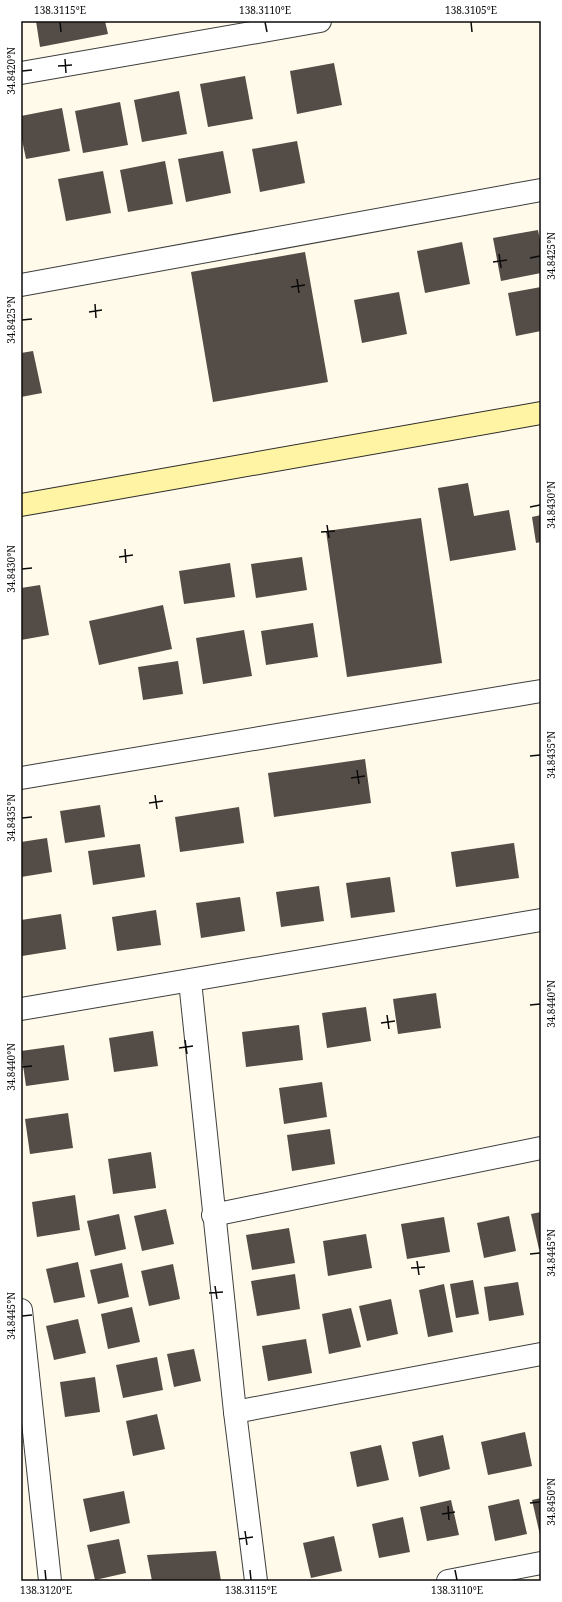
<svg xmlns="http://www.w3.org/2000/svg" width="562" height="1602" viewBox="0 0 562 1602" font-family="'Noto Serif',serif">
  <rect width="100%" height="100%" fill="#fffae9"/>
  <g fill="#544c47">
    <polygon points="36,21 105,21 108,34 40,47"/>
    <polygon points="334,63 342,105 297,114 290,71"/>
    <polygon points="245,76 253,119 208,127 200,84"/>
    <polygon points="179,91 187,134 142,142 134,100"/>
    <polygon points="120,102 128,145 83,153 75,111"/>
    <polygon points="62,108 70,151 26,159 21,135 21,116"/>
    <polygon points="297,141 305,183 260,192 252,149"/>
    <polygon points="223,151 231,193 186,202 178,159"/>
    <polygon points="165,161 173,204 128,212 120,170"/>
    <polygon points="103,171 111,213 66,221 58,179"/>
    <polygon points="538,230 541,245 541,273 501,281 493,238"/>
    <polygon points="462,242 470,284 425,293 417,251"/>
    <polygon points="305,252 328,382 213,402 191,272"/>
    <polygon points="541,287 541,331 516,336 508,293"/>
    <polygon points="399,292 407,334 362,343 354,300"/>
    <polygon points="33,351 42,393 21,397 21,353"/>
    <polygon points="468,483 474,516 509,510 516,550 450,561 438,488"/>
    <polygon points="541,515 541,542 536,543 532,517"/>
    <polygon points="421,518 442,663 347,677 326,531"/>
    <polygon points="302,557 307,590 256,598 251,564"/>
    <polygon points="230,563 235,597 184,604 179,571"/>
    <polygon points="40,585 49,635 21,640 21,588"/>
    <polygon points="163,605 172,649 99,665 89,621"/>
    <polygon points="313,623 318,657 266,665 261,631"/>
    <polygon points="244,630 252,676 203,684 196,638"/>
    <polygon points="178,661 183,694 143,700 138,667"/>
    <polygon points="365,759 371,803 274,817 268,773"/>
    <polygon points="100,805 105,837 65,843 60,811"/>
    <polygon points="239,807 244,843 180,852 175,817"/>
    <polygon points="47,838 52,872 21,877 21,842"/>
    <polygon points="514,843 519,878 456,887 451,852"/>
    <polygon points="140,844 145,877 93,885 88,851"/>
    <polygon points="390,877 395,912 351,918 346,883"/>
    <polygon points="319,886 324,921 281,927 276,892"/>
    <polygon points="240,897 245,931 201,938 196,903"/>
    <polygon points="156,910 161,945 117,951 112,917"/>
    <polygon points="61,914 66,949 22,956 21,920"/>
    <polygon points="436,993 441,1028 398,1034 393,999"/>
    <polygon points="366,1007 371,1041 327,1048 322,1013"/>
    <polygon points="299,1025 303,1060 246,1067 242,1032"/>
    <polygon points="153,1031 158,1066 114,1072 109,1038"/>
    <polygon points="64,1045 69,1080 26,1086 21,1051"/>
    <polygon points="322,1082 327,1117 284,1124 279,1088"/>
    <polygon points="68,1113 73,1148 30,1154 25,1119"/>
    <polygon points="330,1129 335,1164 292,1171 287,1135"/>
    <polygon points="151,1152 156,1188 113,1194 108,1159"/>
    <polygon points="75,1195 80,1230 37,1237 32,1202"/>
    <polygon points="166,1209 174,1244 142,1251 134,1216"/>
    <polygon points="541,1212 541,1249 539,1249 531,1214"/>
    <polygon points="119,1214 126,1249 95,1256 87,1221"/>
    <polygon points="509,1216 516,1251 484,1258 477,1223"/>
    <polygon points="444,1217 450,1252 407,1259 401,1224"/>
    <polygon points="289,1228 295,1263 252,1270 246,1235"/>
    <polygon points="366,1234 372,1268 328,1276 323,1241"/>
    <polygon points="78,1262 85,1297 54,1303 46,1269"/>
    <polygon points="122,1263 129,1297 98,1304 90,1270"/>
    <polygon points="173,1264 180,1299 149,1306 141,1271"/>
    <polygon points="295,1274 300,1309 257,1316 251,1281"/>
    <polygon points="473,1280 479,1314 456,1318 450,1284"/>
    <polygon points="518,1282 524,1315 489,1321 484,1287"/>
    <polygon points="444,1284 453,1332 428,1337 419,1290"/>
    <polygon points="391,1299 398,1334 367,1341 359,1306"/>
    <polygon points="132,1307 140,1342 108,1349 101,1314"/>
    <polygon points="351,1308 361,1347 329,1354 322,1314"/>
    <polygon points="78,1319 86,1353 54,1360 46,1326"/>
    <polygon points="306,1339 312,1373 268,1381 262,1346"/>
    <polygon points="194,1349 201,1381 174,1387 167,1354"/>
    <polygon points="157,1357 163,1390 123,1398 116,1365"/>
    <polygon points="95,1377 100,1412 65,1417 60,1382"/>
    <polygon points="157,1414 165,1449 133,1456 126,1421"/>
    <polygon points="525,1432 532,1466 488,1475 481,1442"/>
    <polygon points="443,1435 450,1469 419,1477 412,1442"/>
    <polygon points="381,1445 389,1480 357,1487 350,1452"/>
    <polygon points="124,1491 130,1523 90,1532 83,1499"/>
    <polygon points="541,1498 541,1535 540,1535 532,1500"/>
    <polygon points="519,1499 527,1534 495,1541 488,1506"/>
    <polygon points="451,1500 459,1535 427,1541 420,1507"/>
    <polygon points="403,1517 410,1552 379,1558 372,1524"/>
    <polygon points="334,1536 342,1571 311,1578 303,1543"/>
    <polygon points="119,1539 126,1573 95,1580 87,1545"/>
    <polygon points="216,1551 221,1581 152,1581 147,1555"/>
  </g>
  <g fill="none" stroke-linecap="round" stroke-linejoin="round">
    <defs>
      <g id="street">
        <polyline points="21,73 320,21"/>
        <polyline points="21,285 541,190"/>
        <polyline points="21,778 541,691"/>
        <polyline points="190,981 235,1412 256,1581"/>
        <polyline points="21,1009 541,920"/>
        <polyline points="213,1215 541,1148"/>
        <polyline points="21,1310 50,1581"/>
        <polyline points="235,1412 541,1354"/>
        <polyline points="448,1581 541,1563"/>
      </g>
      <polyline id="secondary" points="21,505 541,413"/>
    </defs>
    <use href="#street" stroke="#3e3e3e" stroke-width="24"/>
    <use href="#secondary" stroke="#2d2d2d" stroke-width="24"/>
    <use href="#street" stroke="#fff" stroke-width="22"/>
    <use href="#secondary" stroke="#fff3a4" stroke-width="22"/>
  </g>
  <path fill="none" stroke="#0b0b0b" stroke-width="1.5" d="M60,22l1,10M265,22l2,10M471,22l1,10M65,59l1,14M58,66l14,-1M22,71l10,-1M499,254l2,14M530,258l10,-2M493,262l14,-2M297,279l2,14M291,287l14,-2M95,304l1,14M89,312l13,-2M22,320l10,-1M530,507l10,-2M327,525l2,13M321,532l14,-1M125,549l1,14M119,557l14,-2M22,569l10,-1M530,756l10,-1M357,770l2,14M351,778l14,-2M155,795l2,14M149,803l14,-2M22,818l10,-1M530,1005l10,-1M387,1015l2,14M381,1023l14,-2M185,1040l2,14M179,1048l14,-2M22,1067l10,-1M530,1254l10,-1M417,1261l2,14M411,1268l14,-1M215,1286l2,13M209,1293l14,-1M22,1316l10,-1M530,1503l10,-1M448,1506l1,14M442,1514l13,-2M245,1531l2,14M239,1539l14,-2M45,1570l1,10M250,1570l1,10M455,1570l2,10"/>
  <rect width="562" height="1602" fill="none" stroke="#ffffff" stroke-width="44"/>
  <rect x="22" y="22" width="518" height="1558" fill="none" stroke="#0b0b0b" stroke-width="1.5"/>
  <g font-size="10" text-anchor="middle" fill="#0b0b0b">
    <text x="60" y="14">138.3115°E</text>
    <text x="265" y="14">138.3110°E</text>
    <text x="471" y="14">138.3105°E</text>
    <text transform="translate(11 71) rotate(-90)" y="4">34.8420°N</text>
    <text transform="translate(551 256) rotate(-90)" y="4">34.8425°N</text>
    <text transform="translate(11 320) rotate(-90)" y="4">34.8425°N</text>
    <text transform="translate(551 505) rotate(-90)" y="4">34.8430°N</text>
    <text transform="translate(11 569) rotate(-90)" y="4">34.8430°N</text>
    <text transform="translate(551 755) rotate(-90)" y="4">34.8435°N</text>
    <text transform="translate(11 818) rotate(-90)" y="4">34.8435°N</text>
    <text transform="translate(551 1004) rotate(-90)" y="4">34.8440°N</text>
    <text transform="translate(11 1067) rotate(-90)" y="4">34.8440°N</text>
    <text transform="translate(551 1253) rotate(-90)" y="4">34.8445°N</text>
    <text transform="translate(11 1316) rotate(-90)" y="4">34.8445°N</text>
    <text transform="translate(551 1502) rotate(-90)" y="4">34.8450°N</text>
    <text x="46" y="1594">138.3120°E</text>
    <text x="251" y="1594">138.3115°E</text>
    <text x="457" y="1594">138.3110°E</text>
  </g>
</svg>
